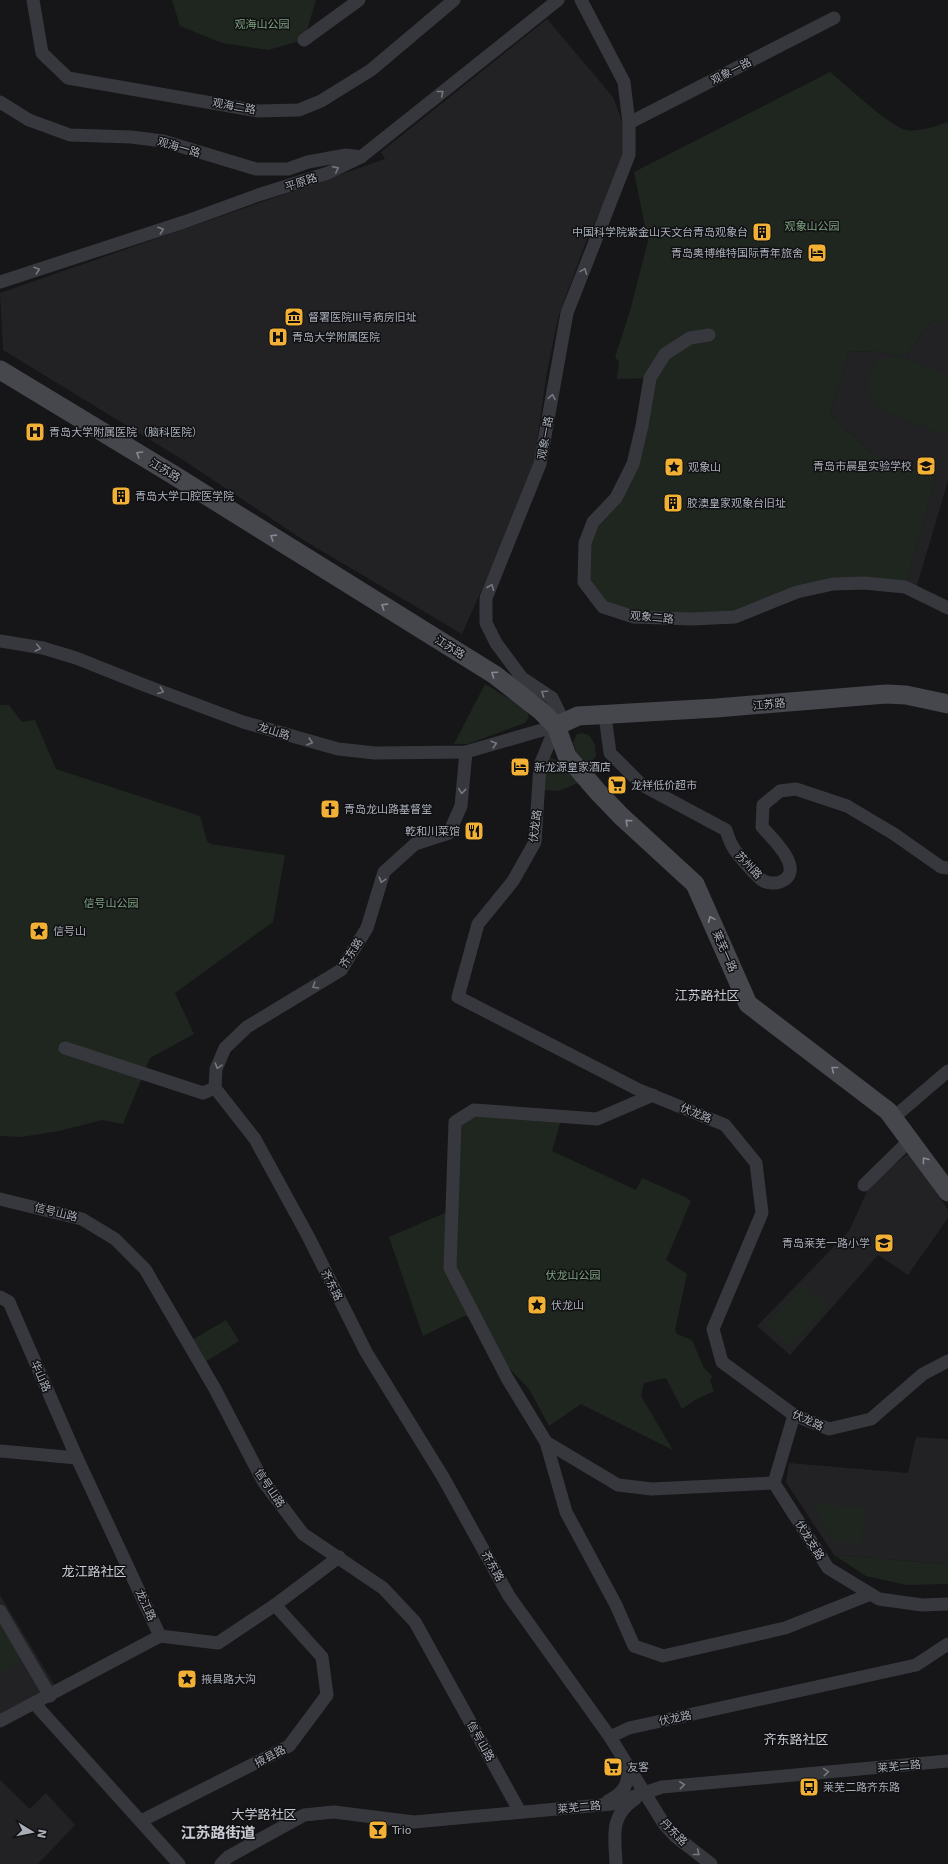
<svg xmlns="http://www.w3.org/2000/svg" width="948" height="1864" viewBox="0 0 948 1864" font-family="'DejaVu Sans','Noto Sans SC',sans-serif">
  <rect width="100%" height="100%" fill="#161618"/>
  <g fill="#222225">
    <polygon points="547,19 613,97 624,127 625,146 621,165 586,242 558,318 546,378 532,477 462,634 305,541 183,460 3,350 0,293 385,159 381,152"/>
    <polygon points="932,320 948,325 948,481 915,592 905,587 936,477 873,455 830,414 849,351 879,352 906,356"/>
    <polygon points="910,1152 948,1210 948,1218 908,1275 878,1255 790,1355 757,1326 849,1231 870,1185"/>
    <polygon points="916,1437 948,1439 948,1564 834,1555 786,1482 789,1463 908,1473"/>
    <polygon points="0,1595 55,1686 0,1714"/>
    <polygon points="0,1780 30,1809 46,1793 75,1825 38,1864 0,1864"/>
  </g>
  <g fill="#1e261f">
    <polygon points="172,0 316,0 304,40 268,50 222,43 180,26"/>
    <path d="M830,72c16,13 58,53 76,58 12,2 31,-4 42,-8v203l-16,-5 -26,36 -27,-4 -30,-1 -19,63 43,41 63,22 -31,110 -72,-3 -98,33 -43,2 -89,-12 -19,-25 1,-39 48,-79 17,-86 -33,1 2,-17 -4,-5 15,-46 18,-70 -14,-69z"/>
    <polygon points="891,357 904,358 948,375 948,436 881,410 869,394 869,375 876,362"/>
    <polygon points="485,684 526,709 529,717 525,723 468,744 454,744"/>
    <polygon points="0,705 9,705 22,722 35,720 56,769 200,816 207,841 210,844 285,855 273,922 175,993 194,1034 150,1058 123,1124 102,1120 59,1131 21,1137 0,1136"/>
    <polygon points="583,733 590,736 595,745 596,757 587,765 576,751 573,742 577,734"/>
    <polygon points="551,758 559,761 578,783 559,791 543,790 547,759"/>
    <polygon points="461,1114 562,1117 552,1151 636,1190 642,1178 685,1197 691,1201 666,1260 687,1274 675,1330 677,1334 692,1340 704,1368 712,1376 710,1381 714,1391 695,1400 682,1409 666,1378 644,1383 641,1396 673,1450 581,1404 549,1426 529,1389 507,1366 477,1316 464,1316 423,1336 389,1237 447,1212"/>
    <polygon points="804,1284 828,1306 790,1347 766,1325"/>
    <polygon points="226,1320 239,1341 205,1362 192,1340"/>
    <polygon points="811,1504 865,1507 862,1543 836,1543"/>
    <polygon points="948,1552 948,1584 907,1585 866,1576 834,1555 946,1564"/>
    <polygon points="0,1611 27,1658 0,1674"/>
  </g>
  <g fill="none" stroke-linecap="round" stroke-linejoin="round">
    <g stroke="#37383d" stroke-width="13">
      <polyline points="33,0 42,53 68,78 258,111 299,110 321,101 371,70 454,0"/>
      <polyline points="581,0 624,82 629,123 629,155 567,313 540,464 486,598 486,623 496,643 522,678 552,698 559,712 556,726 540,765 535,842 513,881 478,924 458,997 639,1090 725,1125 756,1163 762,1213 713,1329 722,1362 794,1415 829,1429 871,1419 923,1374 948,1361"/>
      <polyline points="304,40 359,0"/>
      <polyline points="0,102 29,120 70,135 131,137 163,141 256,169 288,169 308,162 346,155 361,157"/>
      <polyline points="629,123 834,18"/>
      <polyline points="0,282 184,222 258,195 328,173 361,157 558,0"/>
      <polyline points="709,335 690,338 665,354 650,378 642,426 633,464 616,498 593,522 585,543 584,582 603,607 634,617 692,619 735,617 797,592 833,584 864,583 905,587 948,608"/>
      <polyline points="0,641 43,648 76,658 144,685 243,722 338,749 375,753 466,752 556,726"/>
      <path d="M605,716l5,37 32,32 84,45c2,6 4,13 7,17 3,6 24,30 29,33 4,3 13,4 18,2 28,-11 -9,-45 -18,-55l1,-22 17,-14 16,-2 51,17 47,28 47,33 7,1"/>
      <polyline points="466,752 461,806 449,833 415,844 384,872 367,928 341,970 247,1027 225,1048 216,1069 215,1088 255,1139 308,1236 366,1352 443,1477 509,1596 610,1737 664,1824 675,1836 711,1864"/>
      <polyline points="65,1048 203,1093 215,1088"/>
      <polyline points="653,1095 597,1119 474,1110 455,1122 450,1268 507,1378 546,1442 618,1485 652,1489 774,1483"/>
      <polyline points="893,1118 948,1071"/>
      <polyline points="864,1185 910,1140"/>
      <polyline points="0,1199 82,1219 115,1239 145,1269 215,1389 263,1481 303,1534 383,1588 415,1622 520,1812"/>
      <polyline points="0,1297 9,1302 77,1458 160,1636"/>
      <polyline points="794,1415 774,1483 828,1568 879,1599 922,1605 948,1604"/>
      <polyline points="546,1442 566,1512 616,1605 634,1646 663,1656 785,1628 871,1594"/>
      <polyline points="0,1451 77,1458"/>
      <polyline points="0,1611 50,1696"/>
      <polyline points="160,1636 218,1643 275,1605 339,1557"/>
      <polyline points="34,1703 179,1864"/>
      <polyline points="0,1721 160,1636"/>
      <polyline points="610,1737 629,1728 916,1665 948,1644"/>
      <path d="M608,1801c16,-8 21,-17 20,-34"/>
      <polyline points="141,1821 289,1746 327,1695 322,1657 275,1605"/>
      <polyline points="221,1864 228,1857 304,1815 334,1812 414,1822 612,1804 662,1787 948,1761"/>
      <path d="M616,1864c-1,-27 -7,-48 19,-65"/>
    </g>
    <g stroke="#45474d" stroke-width="19">
      <polyline points="0,370 172,474 495,675 541,711 556,726 567,756 598,792 621,816 695,884 748,1004 888,1111 948,1192"/>
      <polyline points="556,726 578,716 716,708 886,694 906,695 948,704"/>
    </g>
  </g>
  <defs><path id="oneway-chevron" d="M-2-3.5L2.5 0L-2 3.5" fill="none" stroke-width="1.6" stroke-linecap="round" stroke-linejoin="round"/></defs>
  <g stroke="#757881">
    <use href="#oneway-chevron" transform="translate(441 93) rotate(-39)"/>
    <use href="#oneway-chevron" transform="translate(336 169) rotate(-26)"/>
    <use href="#oneway-chevron" transform="translate(161 230) rotate(-18)"/>
    <use href="#oneway-chevron" transform="translate(37 270) rotate(-18)"/>
    <use href="#oneway-chevron" transform="translate(584 271) rotate(-69)"/>
    <use href="#oneway-chevron" transform="translate(552 397) rotate(-80)"/>
    <use href="#oneway-chevron" transform="translate(491 587) rotate(-68)"/>
    <use href="#oneway-chevron" transform="translate(38 648) rotate(11)"/>
    <use href="#oneway-chevron" transform="translate(161 691) rotate(20)"/>
    <use href="#oneway-chevron" transform="translate(544 693) rotate(-145)"/>
    <use href="#oneway-chevron" transform="translate(310 742) rotate(17)"/>
    <use href="#oneway-chevron" transform="translate(494 744) rotate(-16)"/>
    <use href="#oneway-chevron" transform="translate(462 791) rotate(96)"/>
    <use href="#oneway-chevron" transform="translate(382 880) rotate(107)"/>
    <use href="#oneway-chevron" transform="translate(315 986) rotate(149)"/>
    <use href="#oneway-chevron" transform="translate(218 1066) rotate(107)"/>
    <use href="#oneway-chevron" transform="translate(826 1772) rotate(-5)"/>
    <use href="#oneway-chevron" transform="translate(682 1785) rotate(-5)"/>
    <use href="#oneway-chevron" transform="translate(697 1853) rotate(38)"/>
  </g>
  <g stroke="#858993">
    <use href="#oneway-chevron" transform="translate(139 454) rotate(-149)"/>
    <use href="#oneway-chevron" transform="translate(273 537) rotate(-148)"/>
    <use href="#oneway-chevron" transform="translate(384 606) rotate(-148)"/>
    <use href="#oneway-chevron" transform="translate(494 674) rotate(-145)"/>
    <use href="#oneway-chevron" transform="translate(628 822) rotate(-138)"/>
    <use href="#oneway-chevron" transform="translate(711 919) rotate(-114)"/>
    <use href="#oneway-chevron" transform="translate(834 1069) rotate(-142)"/>
    <use href="#oneway-chevron" transform="translate(925 1160) rotate(-127)"/>
  </g>
  <defs>
    <symbol id="building-square" viewBox="-11 -11 22 22"><rect x="-9" y="-9" width="18" height="18" rx="4" fill="#f2b134" stroke="#111113"/><path d="M-4-6H4V6H1V3H-1V6H-4ZM-2.5-4.3h1.7v1.8h-1.7ZM.8-4.3h1.7v1.8H.8ZM-2.5-1h1.7V.8h-1.7ZM.8-1h1.7V.8H.8Z" fill="#111"/></symbol>
    <symbol id="hotel-square" viewBox="-11 -11 22 22"><rect x="-9" y="-9" width="18" height="18" rx="4" fill="#f2b134" stroke="#111113"/><path d="M-6-4.5h1.5V1H6V5H4.5V3h-9V5H-6ZM-4 0a1.8 1.8 0 1 1 3.6 0ZM.5 0V-2.5h3Q6-2.5 6 0Z" fill="#111"/></symbol>
    <symbol id="museum-square" viewBox="-11 -11 22 22"><rect x="-9" y="-9" width="18" height="18" rx="4" fill="#f2b134" stroke="#111113"/><path d="M0-6L6-3V-2H-6V-3ZM-5-1h2V3h-2ZM-1-1h2V3h-2ZM3-1h2V3H3ZM-6 4H6V6H-6Z" fill="#111"/></symbol>
    <symbol id="hospital-square" viewBox="-11 -11 22 22"><rect x="-9" y="-9" width="18" height="18" rx="4" fill="#f2b134" stroke="#111113"/><path d="M-5-5h3v3.5h4V-5h3V5h-3V1.5h-4V5h-3Z" fill="#111"/></symbol>
    <symbol id="school-square" viewBox="-11 -11 22 22"><rect x="-9" y="-9" width="18" height="18" rx="4" fill="#f2b134" stroke="#111113"/><path d="M0-5L7-2L0 1L-7-2ZM-4 1L0 2.5L4 1V4Q0 6-4 4Z" fill="#111"/></symbol>
    <symbol id="sight-square" viewBox="-11 -11 22 22"><rect x="-9" y="-9" width="18" height="18" rx="4" fill="#f2b134" stroke="#111113"/><path d="M0-6L1.8-2.2L6-1.7L2.9 1.2L3.7 5.4L0 3.3L-3.7 5.4L-2.9 1.2L-6-1.7L-1.8-2.2Z" fill="#111"/></symbol>
    <symbol id="supermarket-square" viewBox="-11 -11 22 22"><rect x="-9" y="-9" width="18" height="18" rx="4" fill="#f2b134" stroke="#111113"/><path d="M-6-5.5h2.5l.6 2H6L4.5 2H-2.5L-4.4-4H-6ZM-1.5 3.2a1.3 1.3 0 1 0 .1 0ZM3 3.2a1.3 1.3 0 1 0 .1 0Z" fill="#111"/></symbol>
    <symbol id="church-square" viewBox="-11 -11 22 22"><rect x="-9" y="-9" width="18" height="18" rx="4" fill="#f2b134" stroke="#111113"/><path d="M-1.2-6h2.4v3.5h3.3v2.4h-3.3V6h-2.4V-.1h-3.3v-2.4h3.3Z" fill="#111"/></symbol>
    <symbol id="restaurant-square" viewBox="-11 -11 22 22"><rect x="-9" y="-9" width="18" height="18" rx="4" fill="#f2b134" stroke="#111113"/><path d="M-5-6h1v4h1v-4h1v4h1v-4h1v5L-1.5 .5V6h-2V.5L-5-1ZM5-6V6H3V1.5H1.5Q1.5-4 5-6Z" fill="#111"/></symbol>
    <symbol id="bus-square" viewBox="-11 -11 22 22"><rect x="-9" y="-9" width="18" height="18" rx="4" fill="#f2b134" stroke="#111113"/><path d="M-5-6H5V4H4V6H2V4H-2V6H-4V4H-5ZM-3.5-4V0h7V-4ZM-3.5 1.2v1.5H-2V1.2ZM2 1.2v1.5H3.5V1.2Z" fill="#111"/></symbol>
    <symbol id="bar-square" viewBox="-11 -11 22 22"><rect x="-9" y="-9" width="18" height="18" rx="4" fill="#f2b134" stroke="#111113"/><path d="M-6-5H6L.8 .8V4.5H3.5V6h-7V4.5H-.8V.8Z" fill="#111"/></symbol>
  </defs>
  <g fill-rule="evenodd">
    <use href="#building-square" x="751" y="221" width="22" height="22"/>
    <use href="#hotel-square" x="806" y="242" width="22" height="22"/>
    <use href="#museum-square" x="283" y="306" width="22" height="22"/>
    <use href="#hospital-square" x="267" y="326" width="22" height="22"/>
    <use href="#hospital-square" x="24" y="421" width="22" height="22"/>
    <use href="#school-square" x="915" y="455" width="22" height="22"/>
    <use href="#sight-square" x="663" y="456" width="22" height="22"/>
    <use href="#building-square" x="110" y="485" width="22" height="22"/>
    <use href="#building-square" x="662" y="492" width="22" height="22"/>
    <use href="#hotel-square" x="509" y="756" width="22" height="22"/>
    <use href="#supermarket-square" x="606" y="774" width="22" height="22"/>
    <use href="#church-square" x="319" y="798" width="22" height="22"/>
    <use href="#restaurant-square" x="463" y="820" width="22" height="22"/>
    <use href="#sight-square" x="28" y="920" width="22" height="22"/>
    <use href="#school-square" x="873" y="1232" width="22" height="22"/>
    <use href="#sight-square" x="526" y="1294" width="22" height="22"/>
    <use href="#sight-square" x="176" y="1668" width="22" height="22"/>
    <use href="#supermarket-square" x="602" y="1756" width="22" height="22"/>
    <use href="#bus-square" x="798" y="1776" width="22" height="22"/>
    <use href="#bar-square" x="367" y="1819" width="22" height="22"/>
  </g>
  <g text-anchor="middle" stroke-width="3" stroke-linejoin="round" paint-order="stroke">
    <g font-size="11" fill="#7fa381" stroke="#111113">
      <text x="262" y="28">观海山公园</text>
      <text x="812" y="230">观象山公园</text>
      <text x="111" y="907">信号山公园</text>
      <text x="573" y="1279">伏龙山公园</text>
    </g>
    <g font-size="11" fill="#a8adb8" stroke="#111113">
      <text transform="translate(731 71) rotate(-27)" y="4">观象一路</text>
      <text transform="translate(234 106) rotate(10)" y="4">观海二路</text>
      <text transform="translate(179 147) rotate(16)" y="4">观海一路</text>
      <text transform="translate(301 182) rotate(-18)" y="4">平原路</text>
      <text transform="translate(545 438) rotate(-80)" y="4">观象一路</text>
      <text transform="translate(165 470) rotate(31)" y="4">江苏路</text>
      <text transform="translate(652 617) rotate(5)" y="4">观象二路</text>
      <text transform="translate(450 647) rotate(32)" y="4">江苏路</text>
      <text transform="translate(769 704) rotate(-5)" y="4">江苏路</text>
      <text transform="translate(274 731) rotate(17)" y="4">龙山路</text>
      <text transform="translate(535 826) rotate(-83)" y="4">伏龙路</text>
      <text transform="translate(749 865) rotate(47)" y="4">苏州路</text>
      <text transform="translate(725 951) rotate(66)" y="4">莱芜一路</text>
      <text transform="translate(351 953) rotate(-57)" y="4">齐东路</text>
      <text transform="translate(696 1113) rotate(22)" y="4">伏龙路</text>
      <text transform="translate(56 1212) rotate(14)" y="4">信号山路</text>
      <text transform="translate(332 1285) rotate(63)" y="4">齐东路</text>
      <text transform="translate(41 1376) rotate(66)" y="4">华山路</text>
      <text transform="translate(808 1420) rotate(25)" y="4">伏龙路</text>
      <text transform="translate(270 1488) rotate(56)" y="4">信号山路</text>
      <text transform="translate(810 1540) rotate(58)" y="4">伏龙支路</text>
      <text transform="translate(493 1566) rotate(61)" y="4">齐东路</text>
      <text transform="translate(146 1605) rotate(65)" y="4">龙江路</text>
      <text transform="translate(675 1718) rotate(-12)" y="4">伏龙路</text>
      <text transform="translate(481 1741) rotate(61)" y="4">信号山路</text>
      <text transform="translate(270 1756) rotate(-28)" y="4">掖县路</text>
      <text transform="translate(899 1766) rotate(-5)" y="4">莱芜二路</text>
      <text transform="translate(579 1807) rotate(-5)" y="4">莱芜二路</text>
      <text transform="translate(674 1832) rotate(45)" y="4">丹东路</text>
    </g>
    <g font-size="11" fill="#a8adb8" stroke="#111113" text-anchor="start">
      <text x="748" y="236" text-anchor="end">中国科学院紫金山天文台青岛观象台</text>
      <text x="803" y="257" text-anchor="end">青岛奥博维特国际青年旅舍</text>
      <text x="308" y="321">督署医院III号病房旧址</text>
      <text x="292" y="341">青岛大学附属医院</text>
      <text x="49" y="436">青岛大学附属医院（脑科医院）</text>
      <text x="912" y="470" text-anchor="end">青岛市晨星实验学校</text>
      <text x="688" y="471">观象山</text>
      <text x="135" y="500">青岛大学口腔医学院</text>
      <text x="687" y="507">胶澳皇家观象台旧址</text>
      <text x="534" y="771">新龙源皇家酒店</text>
      <text x="631" y="789">龙祥低价超市</text>
      <text x="344" y="813">青岛龙山路基督堂</text>
      <text x="460" y="835" text-anchor="end">乾和川菜馆</text>
      <text x="53" y="935">信号山</text>
      <text x="870" y="1247" text-anchor="end">青岛莱芜一路小学</text>
      <text x="551" y="1309">伏龙山</text>
      <text x="201" y="1683">掖县路大沟</text>
      <text x="627" y="1771">友客</text>
      <text x="823" y="1791">莱芜二路齐东路</text>
      <text x="392" y="1834">Trio</text>
    </g>
    <g font-size="13" fill="#c9ccd4" stroke="#111113">
      <text x="707" y="1000">江苏路社区</text>
      <text x="94" y="1576">龙江路社区</text>
      <text x="796" y="1744">齐东路社区</text>
      <text x="264" y="1819">大学路社区</text>
    </g>
    <g font-size="15" font-weight="bold" fill="#c9ccd4" stroke="#111113">
      <text x="218" y="1838">江苏路街道</text>
    </g>
  </g>
  <g transform="translate(32 1832) rotate(100)" stroke="#111113" stroke-width="3" paint-order="stroke">
  <path d="M0-3L7 15L0 10L-7 15Z" fill="#a8adb8"/>
  <text y="-6" font-size="11" font-weight="bold" text-anchor="middle" fill="#a8adb8">N</text>
  </g>
</svg>
